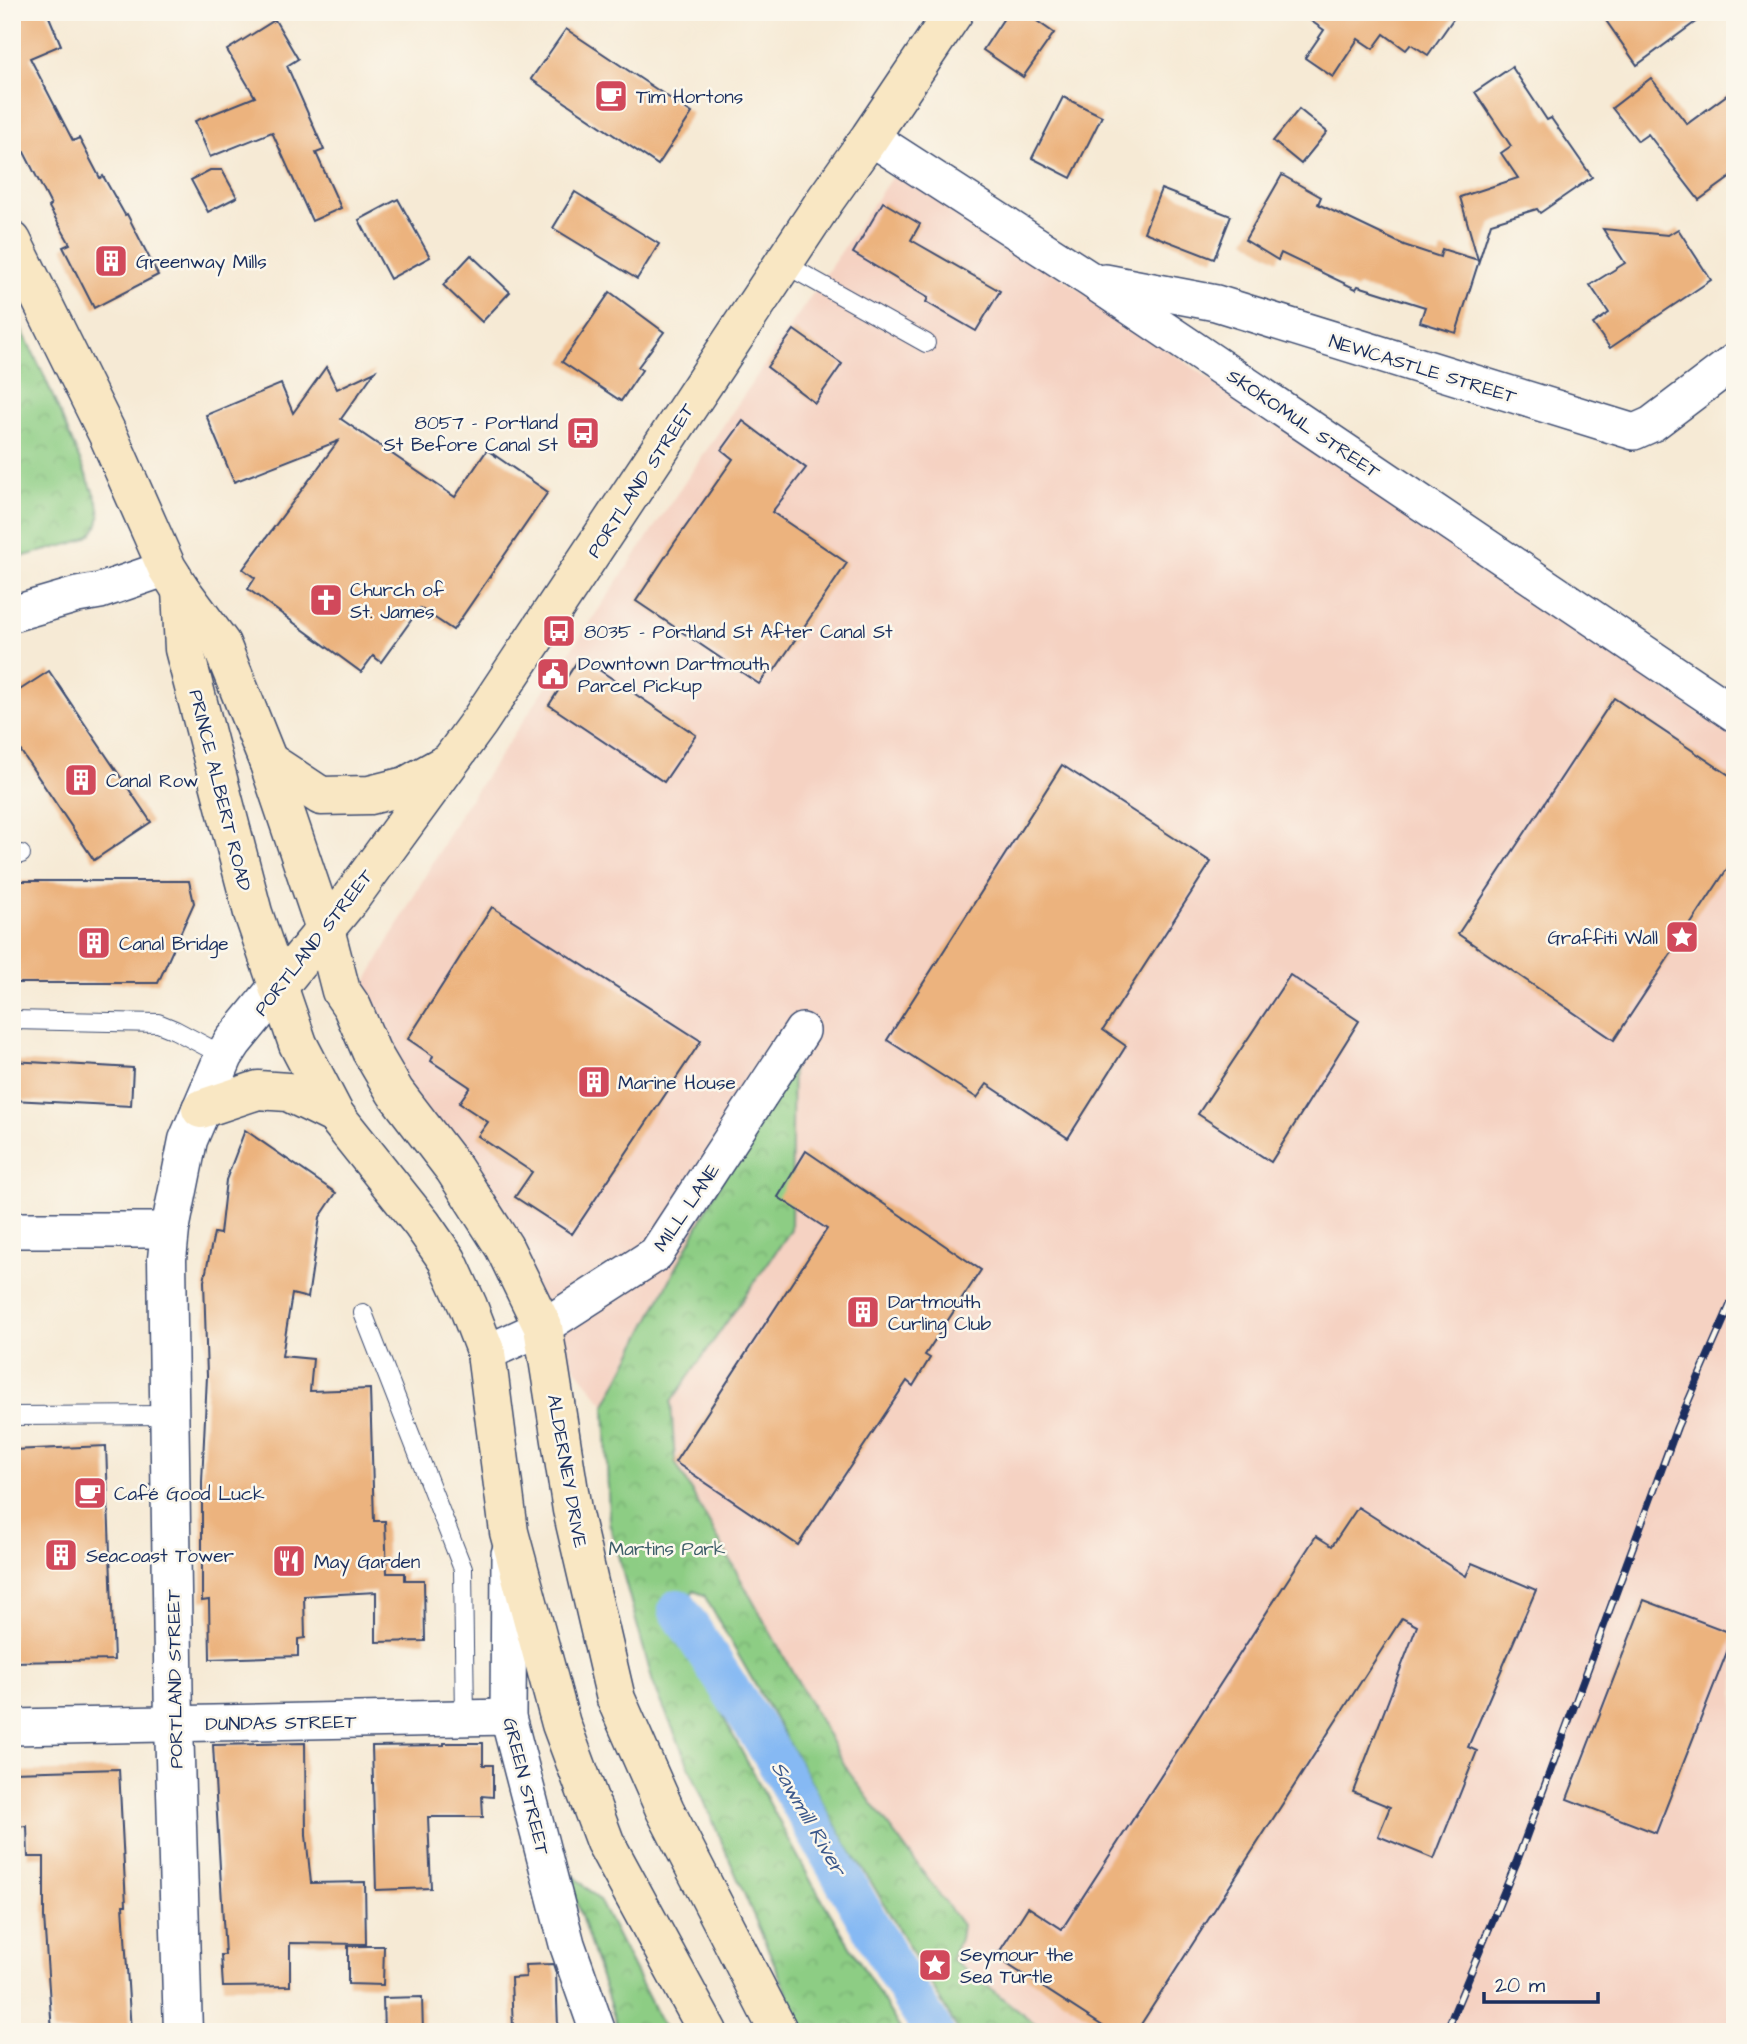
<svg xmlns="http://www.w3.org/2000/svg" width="1747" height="2044" viewBox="0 0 1747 2044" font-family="'Architects Daughter',sans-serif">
  <defs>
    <pattern id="park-crowns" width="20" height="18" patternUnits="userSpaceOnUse" patternTransform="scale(1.75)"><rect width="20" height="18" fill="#8dcd84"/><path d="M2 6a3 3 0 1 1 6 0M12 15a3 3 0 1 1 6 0" fill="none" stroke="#79b074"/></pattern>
  </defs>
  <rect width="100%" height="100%" fill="#fbf7ec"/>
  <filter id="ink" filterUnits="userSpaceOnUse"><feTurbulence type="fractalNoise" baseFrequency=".0143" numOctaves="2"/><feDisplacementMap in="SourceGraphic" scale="14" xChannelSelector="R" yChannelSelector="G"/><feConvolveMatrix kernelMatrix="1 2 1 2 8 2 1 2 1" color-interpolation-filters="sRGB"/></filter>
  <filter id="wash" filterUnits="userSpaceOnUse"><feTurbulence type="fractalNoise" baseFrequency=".00686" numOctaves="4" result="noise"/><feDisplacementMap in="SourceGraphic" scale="28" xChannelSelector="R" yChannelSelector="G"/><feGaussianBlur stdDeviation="1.57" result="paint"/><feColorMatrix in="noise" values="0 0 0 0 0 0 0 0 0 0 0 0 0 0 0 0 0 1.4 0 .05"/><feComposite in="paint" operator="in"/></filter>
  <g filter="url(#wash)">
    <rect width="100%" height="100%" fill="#f6ead5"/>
    <polygon fill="#f5d2c2" points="899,166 1735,738 1735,2032 1048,2032 1021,2013 979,1977 951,1959 960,1939 962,1924 848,1771 675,1462 671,1402 791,1230 792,1045 605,1405 543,1327 352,1007 458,817"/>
    <g fill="url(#park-crowns)" stroke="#547e71" stroke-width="2">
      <path d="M12,310l31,63 55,130c8,34 -17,38 -43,45 -14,4 -28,7 -43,11z"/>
      <path d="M793,1043l-2,187 -120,172 4,60 173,309 114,154 -2,14 -9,20c34,23 63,50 96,73h-88l-88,-150 -23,-35 -144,-252 -10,-4 -9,13v25l42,95 85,159 90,149h-98l-151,-349 -44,-161 -4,-117z"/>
      <polygon points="565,1867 599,1900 666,2032 619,2032"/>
    </g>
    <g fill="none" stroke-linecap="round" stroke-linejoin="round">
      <polyline stroke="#86b9f3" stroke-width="40" points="678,1609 772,1754 911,1997 934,2032"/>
    </g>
    <g id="blocks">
      <g fill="#ecb37e">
        <polygon points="12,12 47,12 61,45 30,58 73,141 79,138 100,178 103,176 125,215 127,214 158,275 94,308 63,247 70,244 49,207 51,205 24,152 12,158"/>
        <polygon points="1008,12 1024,12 1054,33 1023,77 983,50"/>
        <polygon points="1298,12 1458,12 1428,55 1411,44 1406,50 1384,34 1373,49 1358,39 1333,77 1305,58 1324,30"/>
        <polygon points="1600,12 1709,12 1637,65"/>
        <polygon points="275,20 298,59 287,66 324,150 316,153 341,208 312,221 272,132 210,157 195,121 255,97 227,50"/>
        <polygon points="566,29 692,113 658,165 531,79"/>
        <polygon points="1512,67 1547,120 1551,118 1592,177 1540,213 1537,209 1491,223 1456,333 1420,322 1425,307 1358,286 1356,289 1281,253 1278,260 1245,240 1282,175 1321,197 1318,204 1404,245 1440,257 1442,249 1478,260 1460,197 1518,178 1501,153 1511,146 1475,92"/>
        <polygon points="1651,78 1687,124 1735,89 1735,174 1699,200 1648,134 1638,141 1612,108"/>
        <polygon points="1063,97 1102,116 1071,178 1032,158"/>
        <polygon points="1299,109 1327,132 1301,164 1273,141"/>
        <polygon points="210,170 222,170 237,197 208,212 191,180"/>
        <polygon points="1161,189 1231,216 1214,259 1144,232"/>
        <polygon points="575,192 659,244 637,279 553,228"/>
        <polygon points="398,199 430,257 390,279 359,220"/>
        <polygon points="883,202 920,224 911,240 1000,291 976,331 926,302 928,298 853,253"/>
        <polygon points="1603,229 1668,235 1678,229 1711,280 1610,348 1593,324 1609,313 1590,285 1625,263"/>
        <polygon points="471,255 510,292 482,322 443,285"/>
        <polygon points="610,292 664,332 638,367 642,370 621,401 562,362"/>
        <polygon points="794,330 842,364 815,403 767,367"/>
        <polygon points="326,367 337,389 375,371 341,419 455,497 487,450 548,492 453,630 420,608 381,662 373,656 361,672 248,589 255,578 243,569 338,441 234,482 206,415 281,384 293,413"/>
        <polygon points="743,421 806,468 772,512 847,563 774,671 770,669 759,684 636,601 675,542 733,459 722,450"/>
        <polygon points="580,657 696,735 664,782 549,705"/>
        <polygon points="49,671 151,822 94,860 12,738 12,695"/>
        <polygon points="1614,698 1735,779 1735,857 1614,1040 1458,934"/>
        <polygon points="1062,765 1211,862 1103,1030 1126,1046 1068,1138 987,1084 977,1098 887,1040"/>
        <polygon points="12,881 189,881 194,903 158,983 12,983"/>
        <polygon points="492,907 701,1041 572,1234 515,1197 532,1172 478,1136 488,1122 459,1103 470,1087 431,1061 433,1056 408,1039"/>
        <polygon points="1290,975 1359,1021 1271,1162 1198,1114"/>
        <polygon points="12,1061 133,1068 131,1106 12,1100"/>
        <polygon points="245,1130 336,1193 320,1217 308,1298 292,1294 282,1356 313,1359 310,1391 370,1389 374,1521 385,1521 387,1573 405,1573 405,1580 424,1580 425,1641 376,1642 376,1592 304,1596 305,1638 298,1639 298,1656 210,1659 209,1600 202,1601 202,1482 207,1376 204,1281 214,1233 220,1234 226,1180"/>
        <polygon points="806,1151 981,1270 925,1355 930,1358 913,1386 907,1381 798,1545 675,1462 827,1229 778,1197"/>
        <polygon points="106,1446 114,1660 12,1662 12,1450"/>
        <polygon points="1358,1507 1466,1576 1472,1563 1536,1590 1468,1747 1477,1751 1434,1859 1378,1836 1390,1807 1353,1792 1417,1626 1402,1618 1136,2032 1112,2032 996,1957 1028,1907 1062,1929 1316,1536 1332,1546"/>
        <polygon points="1644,1600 1734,1634 1656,1833 1567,1799"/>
        <polygon points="305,1743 306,1835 311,1883 365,1882 366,1944 290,1943 290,1986 223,1987 221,1955 225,1955 213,1745"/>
        <polygon points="444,1743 483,1743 483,1765 493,1765 493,1797 482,1796 483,1817 428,1817 431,1888 376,1890 372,1746 444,1745"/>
        <polygon points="119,1769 126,1905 123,1905 131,2032 52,2032 44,1917 44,1857 28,1857 27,1826 12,1827 12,1772"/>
        <polygon points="348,1946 384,1946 383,1985 348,1984"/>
        <polygon points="553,1964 556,1973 558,2027 513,2029 511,1978 526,1977 525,1965"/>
        <polygon points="422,1997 423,2032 384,2032 383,1998"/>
      </g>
    </g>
  </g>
  <g filter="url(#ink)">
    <use href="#blocks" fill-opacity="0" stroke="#3c4b70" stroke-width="2"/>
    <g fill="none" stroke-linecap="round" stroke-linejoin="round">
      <defs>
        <g id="service">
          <polyline points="783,263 926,343"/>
          <polyline points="12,855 21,854"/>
          <polyline points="12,1020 158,1023 175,1030 224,1056"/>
          <polyline points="363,1313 463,1569 465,1719"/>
          <polyline points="12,1416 170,1415"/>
        </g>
        <g id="minor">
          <polyline points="870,137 1091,280 1735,714"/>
          <polyline points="1105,282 1216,303 1634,432 1652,424 1735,361"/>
          <polyline points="12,614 77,595 100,591 167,568"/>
          <polyline points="12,1230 170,1230"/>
          <polyline points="486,1353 543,1327 656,1254 802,1031"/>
          <polyline points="509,1554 508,1717 567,1944 598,2032"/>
          <polyline points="12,1727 508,1717"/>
        </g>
        <polyline id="tertiary" points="183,2032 174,1724 167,1259 170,1230 188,1140 224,1056 233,1042 278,987"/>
        <g id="secondary">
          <polyline points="12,241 108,435 167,568 181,590 221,644 268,761 325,929 341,991 352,1007 371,1051 395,1092 454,1169 504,1247 543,1327 572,1510 616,1699 665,1810 779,2032"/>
          <polyline points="181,590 184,649 253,913 298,1044 335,1115 422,1224 447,1260 468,1306 486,1353 509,1532 561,1724 605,1842 708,2032"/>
          <polyline points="268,761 321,796 370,795 406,786 442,766"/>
          <polyline points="278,987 350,899 479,722 826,199 870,137 954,12"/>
          <polyline points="201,1109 258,1090 288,1092 335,1115"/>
        </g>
      </defs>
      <use href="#service" stroke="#3c4b70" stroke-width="20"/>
      <use href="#minor" stroke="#3c4b70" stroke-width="38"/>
      <use href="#tertiary" stroke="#3c4b70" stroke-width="41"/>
      <use href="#secondary" stroke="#3c4b70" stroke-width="41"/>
      <use href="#service" stroke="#fff" stroke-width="18"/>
      <use href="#minor" stroke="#fff" stroke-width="35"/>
      <use href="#tertiary" stroke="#fff" stroke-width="38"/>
      <use href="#secondary" stroke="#f9e7c3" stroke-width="38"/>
      <defs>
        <polyline id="rail" points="1446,2032 1517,1861 1677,1427 1735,1294"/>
      </defs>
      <use href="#rail" stroke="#1b2f5e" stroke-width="8"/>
      <use href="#rail" stroke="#fbf7ec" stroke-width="5" stroke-dasharray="16" stroke-linecap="butt"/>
    </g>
  </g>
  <defs>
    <symbol id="cafe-square" viewBox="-11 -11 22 22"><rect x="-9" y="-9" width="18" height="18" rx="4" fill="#d1495b" stroke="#fbf7ec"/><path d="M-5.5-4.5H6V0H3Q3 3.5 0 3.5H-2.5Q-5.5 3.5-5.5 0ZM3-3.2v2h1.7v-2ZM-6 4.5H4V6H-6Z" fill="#fff"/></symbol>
    <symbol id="building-square" viewBox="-11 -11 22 22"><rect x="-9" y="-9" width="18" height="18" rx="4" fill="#d1495b" stroke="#fbf7ec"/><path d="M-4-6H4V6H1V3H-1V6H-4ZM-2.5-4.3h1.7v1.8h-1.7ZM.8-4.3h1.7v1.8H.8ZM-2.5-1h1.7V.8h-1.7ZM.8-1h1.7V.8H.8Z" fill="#fff"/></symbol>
    <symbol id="bus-square" viewBox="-11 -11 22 22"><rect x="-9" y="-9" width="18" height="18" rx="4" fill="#d1495b" stroke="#fbf7ec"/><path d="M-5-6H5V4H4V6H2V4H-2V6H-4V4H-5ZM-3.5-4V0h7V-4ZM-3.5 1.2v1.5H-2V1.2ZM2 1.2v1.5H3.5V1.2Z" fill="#fff"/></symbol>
    <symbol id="church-square" viewBox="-11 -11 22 22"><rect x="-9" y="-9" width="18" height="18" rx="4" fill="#d1495b" stroke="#fbf7ec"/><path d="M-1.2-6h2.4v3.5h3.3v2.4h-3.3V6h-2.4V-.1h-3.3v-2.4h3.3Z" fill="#fff"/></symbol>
    <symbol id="civic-square" viewBox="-11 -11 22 22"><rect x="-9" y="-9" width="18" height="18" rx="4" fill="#d1495b" stroke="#fbf7ec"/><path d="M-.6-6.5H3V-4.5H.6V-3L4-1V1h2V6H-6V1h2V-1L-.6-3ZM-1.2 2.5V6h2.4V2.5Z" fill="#fff"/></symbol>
    <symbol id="sight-square" viewBox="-11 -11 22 22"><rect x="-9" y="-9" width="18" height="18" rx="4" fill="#d1495b" stroke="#fbf7ec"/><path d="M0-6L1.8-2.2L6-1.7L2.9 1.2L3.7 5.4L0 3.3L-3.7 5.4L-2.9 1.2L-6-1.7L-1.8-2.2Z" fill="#fff"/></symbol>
    <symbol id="restaurant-square" viewBox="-11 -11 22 22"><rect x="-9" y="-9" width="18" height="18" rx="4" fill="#d1495b" stroke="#fbf7ec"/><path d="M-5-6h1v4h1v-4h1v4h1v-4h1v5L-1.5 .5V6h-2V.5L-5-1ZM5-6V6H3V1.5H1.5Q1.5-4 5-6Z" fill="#fff"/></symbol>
  </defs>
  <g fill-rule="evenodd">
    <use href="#cafe-square" x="592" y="77" width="38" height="38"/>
    <use href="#building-square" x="92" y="242" width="38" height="38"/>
    <use href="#bus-square" x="564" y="414" width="38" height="38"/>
    <use href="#church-square" x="307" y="581" width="38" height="38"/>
    <use href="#bus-square" x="540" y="612" width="38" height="38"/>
    <use href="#civic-square" x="534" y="655" width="38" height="38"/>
    <use href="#building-square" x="62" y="761" width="38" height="38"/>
    <use href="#sight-square" x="1663" y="918" width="38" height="38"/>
    <use href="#building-square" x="75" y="924" width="38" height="38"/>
    <use href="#building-square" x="575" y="1063" width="38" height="38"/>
    <use href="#building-square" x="844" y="1293" width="38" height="38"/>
    <use href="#cafe-square" x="71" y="1474" width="38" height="38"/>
    <use href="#building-square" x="42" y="1536" width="38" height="38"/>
    <use href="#restaurant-square" x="270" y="1542" width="38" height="38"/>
    <use href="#sight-square" x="916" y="1946" width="38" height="38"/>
  </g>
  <g text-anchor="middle" stroke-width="5" stroke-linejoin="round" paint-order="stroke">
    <g font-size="19" fill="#1b2f5e" stroke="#fbf7ec" text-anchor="start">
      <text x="636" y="103">Tim Hortons</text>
      <text x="136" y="268">Greenway Mills</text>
      <text x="558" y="429" text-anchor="end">8057 - Portland<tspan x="558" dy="22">St Before Canal St</tspan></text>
      <text x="350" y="596">Church of<tspan x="350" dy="22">St. James</tspan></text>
      <text x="584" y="638">8035 - Portland St After Canal St</text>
      <text x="578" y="670">Downtown Dartmouth<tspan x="578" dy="22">Parcel Pickup</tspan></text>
      <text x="106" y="787">Canal Row</text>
      <text x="1658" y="944" text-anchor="end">Graffiti Wall</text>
      <text x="119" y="950">Canal Bridge</text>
      <text x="618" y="1089">Marine House</text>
      <text x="888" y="1308">Dartmouth<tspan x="888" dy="22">Curling Club</tspan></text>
      <text x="114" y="1500">Café Good Luck</text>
      <text x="86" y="1562">Seacoast Tower</text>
      <text x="314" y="1568">May Garden</text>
      <text x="960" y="1961">Seymour the<tspan x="960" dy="22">Sea Turtle</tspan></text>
    </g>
    <g font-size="19" fill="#1b2f5e" stroke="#fbf7ec">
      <text transform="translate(1423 368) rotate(17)" y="7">NEWCASTLE STREET</text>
      <text transform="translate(1304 423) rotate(34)" y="7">SKOKOMUL STREET</text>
      <text transform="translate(640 480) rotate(-57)" y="7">PORTLAND STREET</text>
      <text transform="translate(221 790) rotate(76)" y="7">PRINCE ALBERT ROAD</text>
      <text transform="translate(313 942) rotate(-52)" y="7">PORTLAND STREET</text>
      <text transform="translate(686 1207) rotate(-56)" y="7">MILL LANE</text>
      <text transform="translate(568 1471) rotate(80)" y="7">ALDERNEY DRIVE</text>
      <text transform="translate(174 1679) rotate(-91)" y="7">PORTLAND STREET</text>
      <text transform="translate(281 1722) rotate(-1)" y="7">DUNDAS STREET</text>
      <text transform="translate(527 1786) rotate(76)" y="7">GREEN STREET</text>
    </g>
    <g font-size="19" fill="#3d5e69" stroke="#fbf7ec">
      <text x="667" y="1555">Martins Park</text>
    </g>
    <g font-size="21" font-style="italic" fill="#3b588b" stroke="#fbf7ec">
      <text transform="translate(809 1818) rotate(60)" y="7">Sawmill River</text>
    </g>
  </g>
  <rect width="1747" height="2044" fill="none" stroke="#fbf7ec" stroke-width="42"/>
  <path d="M1484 1992v10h114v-10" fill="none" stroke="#1b2f5e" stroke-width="3.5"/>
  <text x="1495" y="1992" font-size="21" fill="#1b2f5e" stroke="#fbf7ec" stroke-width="5" paint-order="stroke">20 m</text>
</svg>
